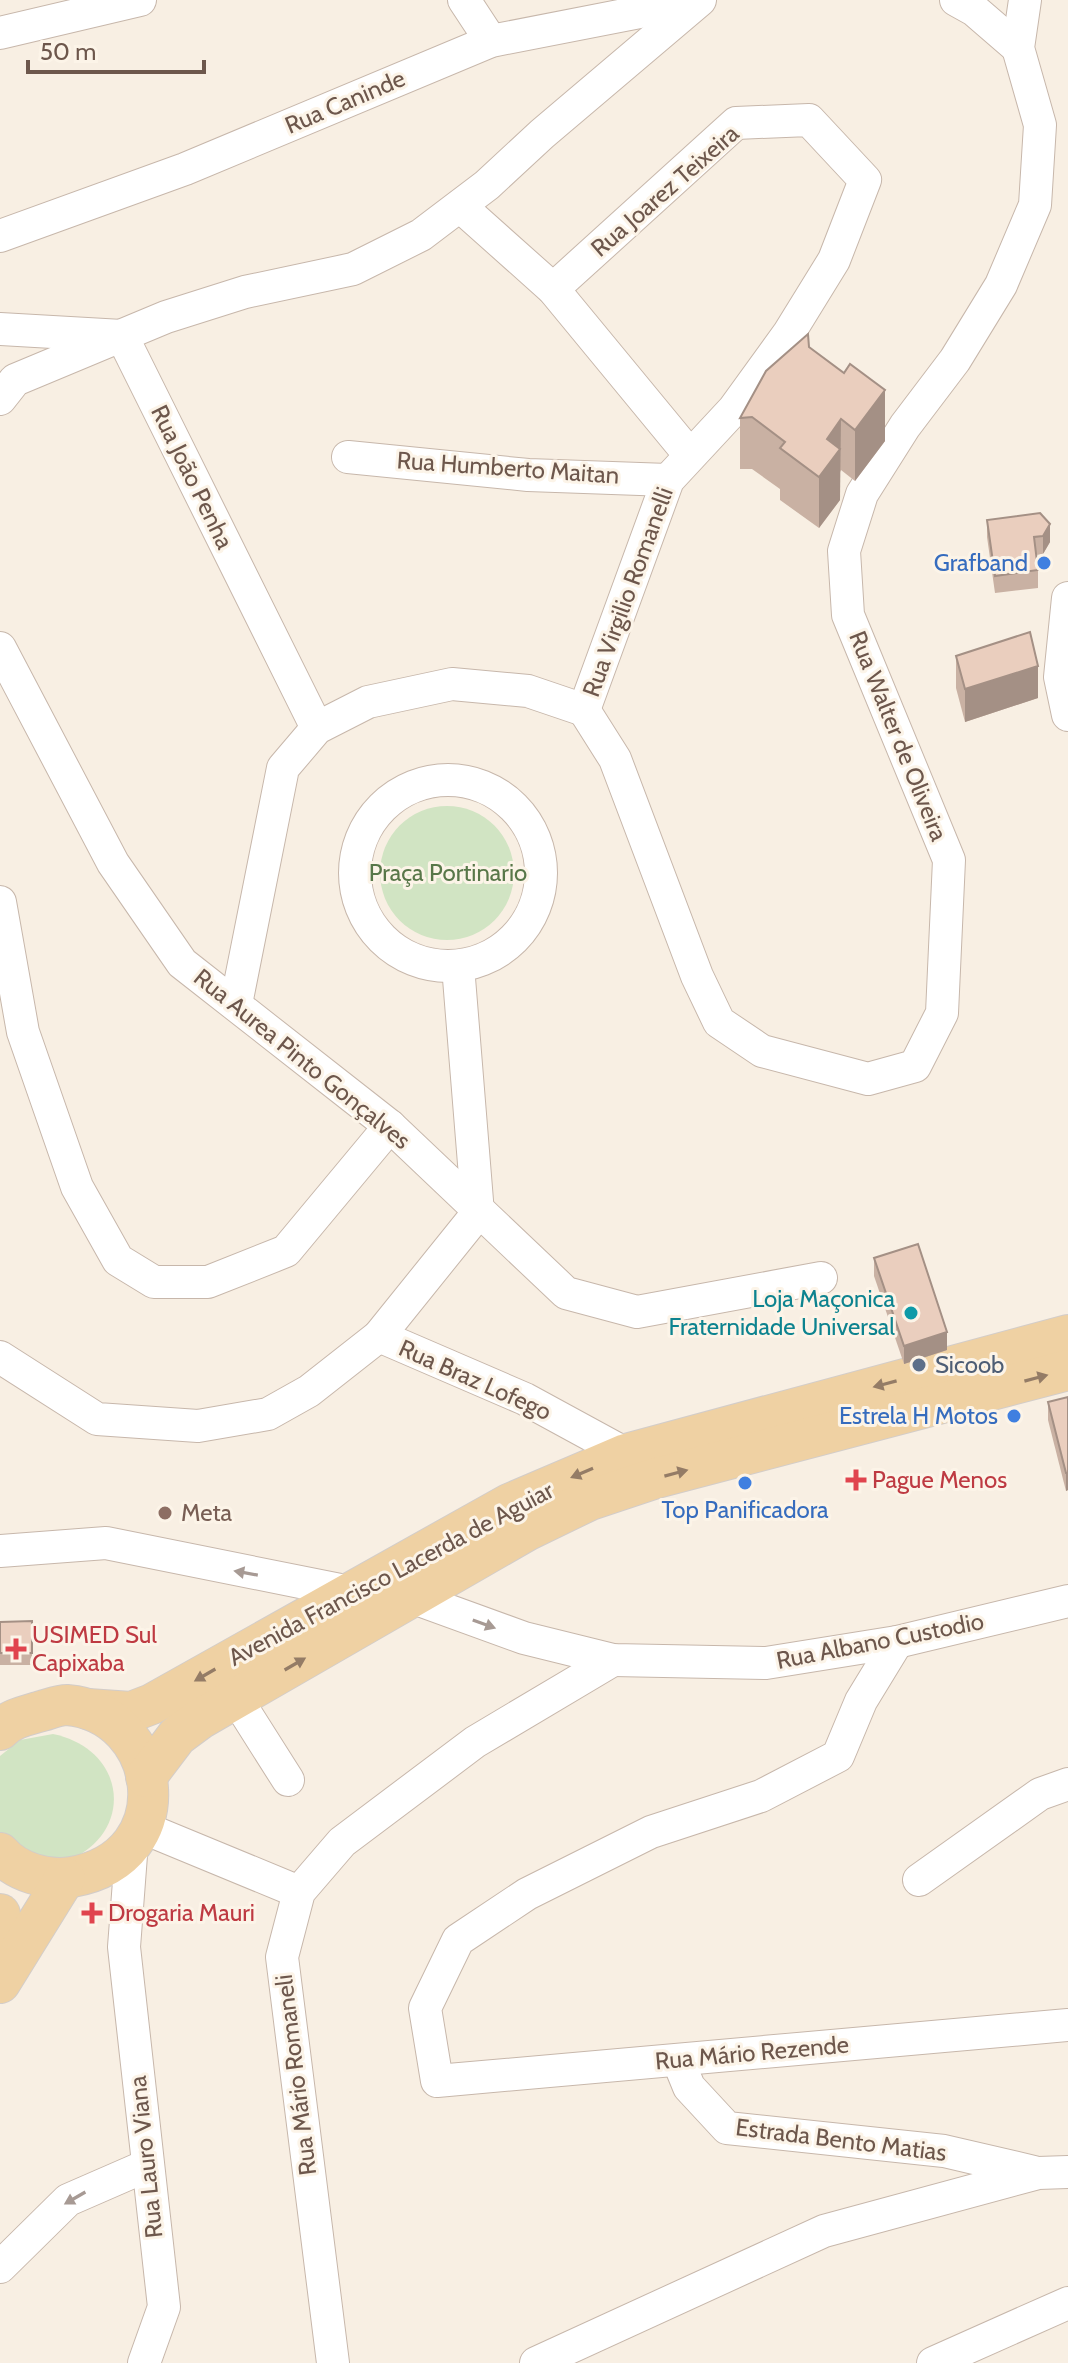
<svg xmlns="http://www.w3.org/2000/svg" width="1068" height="2363" viewBox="0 0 1068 2363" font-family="Cabin,sans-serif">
  <rect width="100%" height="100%" fill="#f8efe3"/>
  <g fill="#d1e4c3">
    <circle cx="447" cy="873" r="67"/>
    <path d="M53,1734c76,16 83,103 9,129l-62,-21v-86l20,-16z"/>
  </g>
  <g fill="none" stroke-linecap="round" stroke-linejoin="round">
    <defs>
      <g id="minor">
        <polyline points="464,0 491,41"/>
        <polyline points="956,0 974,10 1018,48"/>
        <polyline points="0,33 140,0"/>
        <polyline points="460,206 553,289 689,454"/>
        <polyline points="0,236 185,169 491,41 696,1"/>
        <polyline points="553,289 736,123 809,120 865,180 834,260 789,333 734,409 668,480 584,710"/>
        <polyline points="0,329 122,336 317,728"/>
        <polyline points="0,399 15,380 166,317 245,292 353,269 421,235 487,185 542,134 700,0"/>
        <polyline points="348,457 528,475 668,480"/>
        <polyline points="1068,598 1060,677 1068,715"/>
        <polyline points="0,648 113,863 182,963 390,1126 566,1293 637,1312 821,1278"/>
        <polyline points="584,710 615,759 697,976 719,1022 762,1051 868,1079 915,1066 942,1013 949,860 848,615 844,551 862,494 905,426 955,360 1001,285 1035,205 1040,125 1018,48 1025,0"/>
        <circle cx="448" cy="873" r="93"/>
        <polyline points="0,902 23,1032 77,1187 118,1260 154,1282 208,1282 286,1251 390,1126"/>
        <polyline points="458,966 478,1213 379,1336 525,1399 626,1454"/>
        <polyline points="236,1004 283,768 317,728 368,702 452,684 528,691 584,710"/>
        <polyline points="0,1357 97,1419 198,1426 268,1414 309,1391 379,1336"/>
        <polyline points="0,1551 106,1543 350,1592"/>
        <polyline points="411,1597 524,1638 613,1660 766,1663 897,1642 1068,1601"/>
        <polyline points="897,1642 861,1701 838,1756 761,1796 651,1832 527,1894 458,1940 425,2008 437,2081 1068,2025"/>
        <polyline points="236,1698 288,1780"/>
        <polyline points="144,1828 299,1892"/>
        <polyline points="132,1842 124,1947 164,2307 144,2363"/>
        <polyline points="919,1880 1040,1794 1068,1784"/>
        <polyline points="678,2060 689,2087 727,2128 944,2151 1034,2172"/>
        <polyline points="0,2267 68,2200 146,2166"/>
        <polyline points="333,2363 282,1957 299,1892 342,1842 475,1742 613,1660"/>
        <polyline points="536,2363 824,2231 1038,2173 1068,2172"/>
        <polyline points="933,2363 1068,2303"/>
      </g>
      <g id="major">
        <polyline points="88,1709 131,1712 152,1704 509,1504 626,1454 1068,1335"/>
        <path d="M0,1730c10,-11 24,-14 38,-18 9,-2 20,-7 29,-7 96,8 118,152 5,172 -25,4 -56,-5 -72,-24"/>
        <polyline points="146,1777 177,1736 200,1719 528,1530 590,1500 653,1479 1068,1370"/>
        <polyline points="0,1914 0,1956"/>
        <polyline points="0,1983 65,1878"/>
      </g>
    </defs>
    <use href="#minor" stroke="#c7b7ab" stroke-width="34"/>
    <use href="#major" stroke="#d3cdc9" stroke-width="42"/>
    <use href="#minor" stroke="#fff" stroke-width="32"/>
    <use href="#major" stroke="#efd1a3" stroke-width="40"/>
  </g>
  <g fill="#c9b1a3">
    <polygon points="809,347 844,373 885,441 855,481 841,470 840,472 840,500 819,528 780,500 780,489 752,469 740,469 740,418"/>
    <polygon points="1040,513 1050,542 1043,554 1036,555 1038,570 1038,588 995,593 987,537 987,520"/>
    <polygon points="956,656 1038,698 965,722 956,688"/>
    <polygon points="874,1258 947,1350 904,1364 874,1276"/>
    <polygon points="1068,1397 1068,1490 1066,1491 1048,1420 1048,1402"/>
    <polygon points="32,1621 32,1665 0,1665 0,1622"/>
  </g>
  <g fill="#a49085">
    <polygon points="885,390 885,441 855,481 855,430"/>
    <polygon points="841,419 840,500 819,528 819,477 827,439"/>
    <polygon points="1050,524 1050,542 1043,554 1043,536"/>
    <polygon points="1038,666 1038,698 965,722 965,689"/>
    <polygon points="947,1332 947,1350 904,1364 904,1346"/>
    <polygon points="1066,1473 1068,1473 1068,1490 1066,1491"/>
  </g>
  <g fill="#eacebe" stroke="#a49085" stroke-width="2">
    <polygon points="808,334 809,347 844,373 850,364 885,390 855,430 841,419 827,439 840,449 819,477 780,448 785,442 752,417 740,418 766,371"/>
    <polygon points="1040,513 1050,524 1043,536 1034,537 1038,570 995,576 987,520"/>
    <polygon points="1030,632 1038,666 965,689 956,656"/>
    <polygon points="918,1244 947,1332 904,1346 874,1258"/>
    <polygon points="1068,1397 1068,1473 1066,1473 1048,1402"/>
    <polygon points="32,1621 32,1653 0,1653 0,1622"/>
  </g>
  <defs><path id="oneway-solid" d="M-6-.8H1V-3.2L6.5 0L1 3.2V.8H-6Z" transform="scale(2)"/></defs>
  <g fill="#947c66">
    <use href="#oneway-solid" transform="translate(1036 1378) rotate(-15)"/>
    <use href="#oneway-solid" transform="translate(885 1384) rotate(165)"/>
    <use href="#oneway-solid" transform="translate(582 1473) rotate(157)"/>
    <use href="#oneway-solid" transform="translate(676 1473) rotate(-15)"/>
    <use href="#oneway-solid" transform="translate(295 1664) rotate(-30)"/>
    <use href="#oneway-solid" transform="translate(205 1675) rotate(150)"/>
  </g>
  <g fill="#a79a94">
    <use href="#oneway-solid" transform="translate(246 1573) rotate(-170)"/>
    <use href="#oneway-solid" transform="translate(484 1624) rotate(20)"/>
    <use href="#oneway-solid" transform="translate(75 2198) rotate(150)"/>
  </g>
  <g fill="#3f7fe0" stroke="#fcf4e8" stroke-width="3">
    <circle cx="1044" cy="563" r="8"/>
    <circle cx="1014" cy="1416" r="8"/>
    <circle cx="745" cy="1483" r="8"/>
  </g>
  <circle fill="#0f9aa8" stroke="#fcf4e8" stroke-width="3" cx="911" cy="1313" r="8"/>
  <circle fill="#5c6f8a" stroke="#fcf4e8" stroke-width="3" cx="919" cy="1365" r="8"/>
  <g fill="#e0444e" stroke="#fcf4e8" stroke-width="3">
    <path d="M852 1468h8v8h8v8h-8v8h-8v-8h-8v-8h8z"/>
    <path d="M12 1637h8v8h8v8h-8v8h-8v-8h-8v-8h8z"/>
    <path d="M88 1901h8v8h8v8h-8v8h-8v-8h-8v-8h8z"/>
  </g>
  <circle fill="#8d6e63" stroke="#fcf4e8" stroke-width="3" cx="165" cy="1513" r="8"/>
  <g text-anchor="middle" stroke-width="6" stroke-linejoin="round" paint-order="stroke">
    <g font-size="24" fill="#6d574c" stroke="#fcf4e8">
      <text transform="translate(345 102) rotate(-23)" y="8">Rua Caninde</text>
      <text transform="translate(665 191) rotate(-41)" y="8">Rua Joarez Teixeira</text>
      <text transform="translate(508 468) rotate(4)" y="8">Rua Humberto Maitan</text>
      <text transform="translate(192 477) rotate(64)" y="8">Rua João Penha</text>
      <text transform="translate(628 592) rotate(-70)" y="8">Rua Virgilio Romanelli</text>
      <text transform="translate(898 736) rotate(68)" y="8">Rua Walter de Oliveira</text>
      <text transform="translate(302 1059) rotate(39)" y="8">Rua Aurea Pinto Gonçalves</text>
      <text transform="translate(475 1380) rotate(24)" y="8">Rua Braz Lofego</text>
      <text transform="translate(391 1574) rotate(-28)" y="8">Avenida Francisco Lacerda de Aguiar</text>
      <text transform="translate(880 1641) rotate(-11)" y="8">Rua Albano Custodio</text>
      <text transform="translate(752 2053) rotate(-5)" y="8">Rua Mário Rezende</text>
      <text transform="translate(296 2075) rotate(-97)" y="8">Rua Mário Romaneli</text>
      <text transform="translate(841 2140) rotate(7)" y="8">Estrada Bento Matias</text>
      <text transform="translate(146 2157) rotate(-96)" y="8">Rua Lauro Viana</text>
    </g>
    <g font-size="24" fill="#366cbe" stroke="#fcf4e8" text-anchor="end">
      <text x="1028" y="571">Grafband</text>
      <text x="998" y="1424">Estrela H Motos</text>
      <text x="745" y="1518" text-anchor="middle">Top Panificadora</text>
    </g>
    <g font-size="24" fill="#587749" stroke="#fcf4e8">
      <text x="448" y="881">Praça Portinario</text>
    </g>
    <g font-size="24" fill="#0d838f" stroke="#fcf4e8" text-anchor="end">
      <text x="895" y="1307">Loja Maçonica<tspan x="895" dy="28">Fraternidade Universal</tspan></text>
    </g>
    <g font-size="24" fill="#4e5e75" stroke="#fcf4e8" text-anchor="start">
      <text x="935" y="1373">Sicoob</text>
    </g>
    <g font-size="24" fill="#be3a42" stroke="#fcf4e8" text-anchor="start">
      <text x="872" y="1488">Pague Menos</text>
      <text x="32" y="1643">USIMED Sul<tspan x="32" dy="28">Capixaba</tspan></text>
      <text x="108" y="1921">Drogaria Mauri</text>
    </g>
    <g font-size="24" fill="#785e54" stroke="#fcf4e8" text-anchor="start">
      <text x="181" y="1521">Meta</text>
    </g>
  </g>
  <path d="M28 60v12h176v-12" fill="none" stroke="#6d574c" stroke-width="4"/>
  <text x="40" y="60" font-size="24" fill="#6d574c" stroke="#fcf4e8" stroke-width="6" paint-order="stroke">50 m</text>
</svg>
